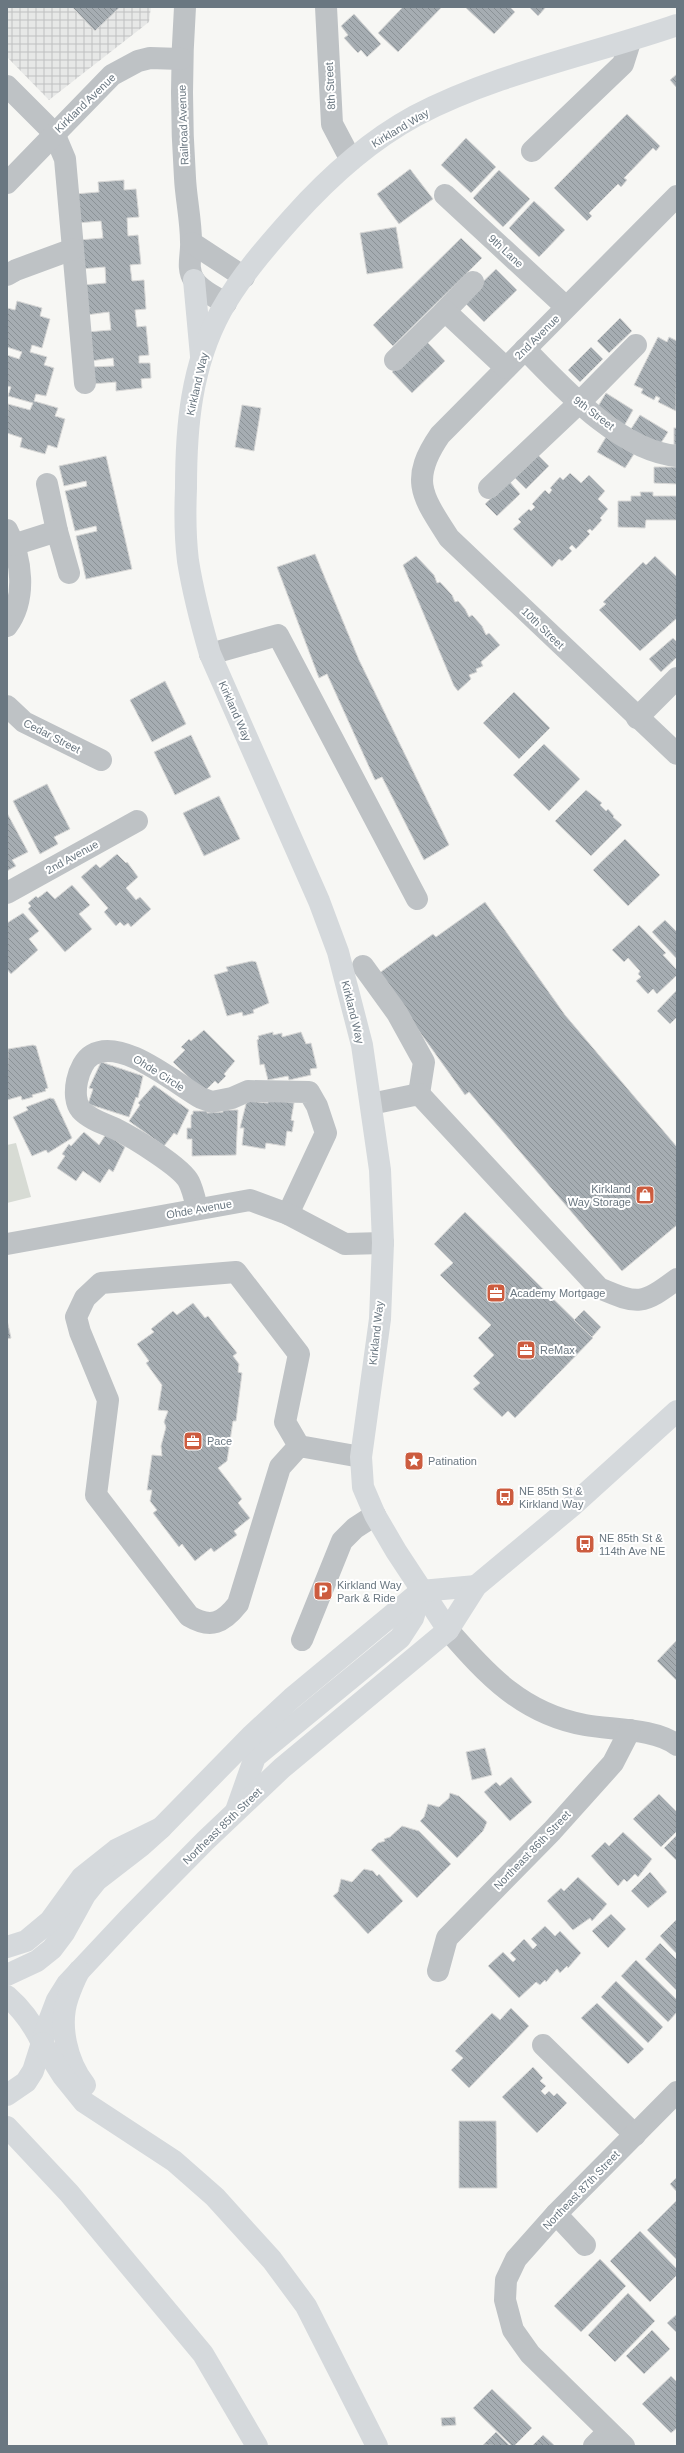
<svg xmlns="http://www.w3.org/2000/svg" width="684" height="2453" viewBox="0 0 684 2453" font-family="Arial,sans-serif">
  <defs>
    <pattern id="industrial-grid" width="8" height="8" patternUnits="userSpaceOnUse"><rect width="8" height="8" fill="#e7e8e7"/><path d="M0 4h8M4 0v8" fill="none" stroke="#bfc1c1"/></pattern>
    <pattern id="building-back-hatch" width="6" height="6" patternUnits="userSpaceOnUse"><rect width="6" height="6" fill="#a6adb2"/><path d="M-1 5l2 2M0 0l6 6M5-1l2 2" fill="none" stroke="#8b9296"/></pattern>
  </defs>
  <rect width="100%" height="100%" fill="#f7f7f4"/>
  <polygon fill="url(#industrial-grid)" points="7,7 151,7 149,22 49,100 7,57"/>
  <polygon fill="#d7dbd4" points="16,1143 31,1197 7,1203 7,1145"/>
  <g fill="url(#building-back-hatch)" stroke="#d8d8d7">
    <polygon points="72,7 120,7 95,31"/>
    <polygon points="403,7 442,7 398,52 378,33"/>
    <polygon points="465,7 510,7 515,12 494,34"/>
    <polygon points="529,7 546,7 538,16"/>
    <polygon points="354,14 381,44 367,57 361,50 358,53 344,38 348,35 341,26"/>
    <polygon points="677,74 677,88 670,80"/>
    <polygon points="627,114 660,146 656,151 653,148 624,178 627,180 621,187 618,184 589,213 592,216 587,221 554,188"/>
    <polygon points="466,138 496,167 471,193 441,165"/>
    <polygon points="410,169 433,199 399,224 377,194"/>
    <polygon points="499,170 530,199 503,227 473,198"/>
    <polygon points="124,180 124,190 136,189 139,217 127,218 128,236 138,235 141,264 130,265 132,281 144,280 146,309 135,310 137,327 146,326 149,355 139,356 139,363 150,363 151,378 141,379 142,388 116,391 116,382 92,384 90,367 114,366 113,358 90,361 87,332 111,330 109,312 86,315 83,285 106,283 105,267 81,269 79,240 103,238 101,221 77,223 75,194 99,192 98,182"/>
    <polygon points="534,201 565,230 539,257 509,228"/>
    <polygon points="396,227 403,268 367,274 360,233"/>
    <polygon points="461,238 482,258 393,346 373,325"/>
    <polygon points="496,269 517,290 484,322 463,301"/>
    <polygon points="17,301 42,308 40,316 50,319 42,348 32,345 30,352 47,357 44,365 54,368 46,396 36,394 34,401 58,408 55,416 65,419 57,448 48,445 45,454 20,447 22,438 7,433 8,404 30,410 33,403 8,396 11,387 7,386 7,355 19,359 22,352 7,347 7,308 15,310"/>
    <polygon points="620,318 632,331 609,353 597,341"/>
    <polygon points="658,337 667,342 669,337 677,341 676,411 658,402 660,398 656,396 654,400 641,393 643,389 634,385"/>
    <polygon points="425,340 445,361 412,393 392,372"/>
    <polygon points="591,347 603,359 580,382 568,370"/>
    <polygon points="606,393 633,410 624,426 597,408"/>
    <polygon points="242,405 261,408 254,451 235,447"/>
    <polygon points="640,415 668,432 659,446 631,429"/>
    <rect x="674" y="428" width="3" height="17"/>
    <polygon points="606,437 634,454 625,468 597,452"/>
    <polygon points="537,454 549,466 526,489 514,477"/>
    <polygon points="106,456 132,569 86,579 76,536 97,531 96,526 75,531 65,491 87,486 86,481 64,486 59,466"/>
    <polygon points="654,467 677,467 677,484 654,483"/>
    <polygon points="570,473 581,483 589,475 605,491 598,499 608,509 600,518 602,520 592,531 590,529 587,531 590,534 576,549 572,545 569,548 572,551 562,561 559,559 552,567 513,529 521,522 518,519 529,509 531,511 535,507 532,504 545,490 549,494 552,490 550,488 560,477 563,480"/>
    <polygon points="509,481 520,494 497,516 485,504"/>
    <polygon points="640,492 653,492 653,496 677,496 677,520 646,520 645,528 618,527 618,501 631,501 631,496 641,496"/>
    <polygon points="315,554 359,660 449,845 424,860 382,777 375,780 327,674 319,678 277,567"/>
    <polygon points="416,556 434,575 437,583 440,582 452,595 455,602 458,601 465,609 469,617 472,615 482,626 486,635 489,633 500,645 481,662 483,666 476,669 477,672 469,675 471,679 458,691 454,686 403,565"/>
    <polygon points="655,556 677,577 677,618 640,651 599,610 606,604 603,602 643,562 646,565"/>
    <polygon points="673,638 677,642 677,657 661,672 649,659"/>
    <polygon points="165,681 186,724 152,742 130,700"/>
    <polygon points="514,692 550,728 519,759 483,723"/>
    <polygon points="191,735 211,777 175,795 154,752"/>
    <polygon points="544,744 580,779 549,811 513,775"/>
    <polygon points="47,784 70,829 54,837 58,844 40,854 13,801"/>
    <polygon points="586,790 602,803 600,805 606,811 608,809 614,816 613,817 622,825 591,856 555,821"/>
    <polygon points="219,796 240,839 204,856 183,813"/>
    <polygon points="7,813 28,852 12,860 16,866 7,871"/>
    <polygon points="625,839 660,875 628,906 593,870"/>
    <polygon points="117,854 126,863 127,862 138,877 126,888 136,900 140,897 151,909 131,927 128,923 124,926 120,922 116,926 104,912 108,908 81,877 96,864 100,868"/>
    <polygon points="72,885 90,905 79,914 92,929 65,952 28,909 31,906 28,903 36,896 38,898 47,891 55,899"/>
    <polygon points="485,902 565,1015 677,1147 677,1225 622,1271 469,1092 465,1095 378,974 433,934 436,937"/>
    <polygon points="23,913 39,931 29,939 38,950 11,974 7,969 7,923"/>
    <polygon points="665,920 677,932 677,959 652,932"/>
    <polygon points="639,925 666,953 663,955 677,970 677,975 657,994 653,989 648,994 636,981 641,977 638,974 640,971 628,958 624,962 612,950"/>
    <polygon points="252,961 256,962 269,1003 253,1010 254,1013 243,1016 242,1012 227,1016 214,975 228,971 226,967"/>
    <polygon points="677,990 677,1019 676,1018 670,1024 657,1011"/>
    <polygon points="204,1030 235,1061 224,1074 226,1076 218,1084 215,1081 204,1092 173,1062 185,1050 181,1047 189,1039 191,1041"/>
    <polygon points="273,1032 273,1035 282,1033 282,1037 301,1032 306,1044 311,1043 317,1068 310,1069 311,1075 289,1080 288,1076 268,1080 264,1064 260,1065 257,1040 259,1039 258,1036"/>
    <polygon points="33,1045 36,1046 48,1088 45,1089 46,1091 32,1095 33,1097 22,1100 21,1096 7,1100 8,1049"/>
    <polygon points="101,1062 143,1076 138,1098 136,1097 129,1117 88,1104 93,1089 89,1088"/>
    <polygon points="154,1085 189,1110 177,1135 174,1133 164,1146 129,1121 140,1105 138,1103"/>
    <polygon points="50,1098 54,1099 72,1138 48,1153 46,1150 32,1156 13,1117 28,1110 26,1107"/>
    <polygon points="268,1099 294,1103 291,1120 294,1121 292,1132 287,1131 285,1146 266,1143 265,1149 242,1145 244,1128 240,1128 246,1104 248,1101 268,1103"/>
    <polygon points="223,1110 238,1110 236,1155 192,1156 192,1139 187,1139 187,1128 191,1128 191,1115 193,1114 193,1111 207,1111 207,1113 223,1112"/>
    <polygon points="84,1132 99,1145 106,1134 125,1147 113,1172 109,1169 100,1183 83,1171 76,1181 57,1168 65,1156 62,1154 69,1144 71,1146"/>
    <polygon points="465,1212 593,1338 515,1418 508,1411 502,1417 473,1389 480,1383 473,1376 494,1355 478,1338 491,1325 440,1275 453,1263 434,1244"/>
    <polygon points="193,1303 205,1318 208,1316 237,1353 233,1356 239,1364 238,1372 242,1373 236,1421 233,1421 227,1461 218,1468 242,1499 238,1503 250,1518 234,1531 237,1535 214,1552 211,1548 195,1561 182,1544 179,1547 153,1513 157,1510 150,1501 152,1490 147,1490 152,1455 162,1456 161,1446 166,1427 164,1422 168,1411 158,1410 162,1385 146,1363 149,1361 137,1344 154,1332 151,1329 173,1311 177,1315"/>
    <polygon points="584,1310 601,1327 592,1337 574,1320"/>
    <polygon points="7,1320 11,1338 7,1339"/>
    <polygon points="677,1640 677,1681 657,1661"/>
    <polygon points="485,1748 492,1775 472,1780 466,1752"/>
    <polygon points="511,1777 532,1802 510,1821 484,1792 496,1782 500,1786"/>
    <polygon points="450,1793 459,1796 487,1822 483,1831 457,1858 420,1821 424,1817 428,1804 439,1807 449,1798"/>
    <polygon points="659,1794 677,1812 677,1831 661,1847 633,1819"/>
    <polygon points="402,1826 419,1831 451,1864 417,1898 371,1850 378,1843 385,1841 384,1839 390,1837"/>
    <polygon points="623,1832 652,1859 638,1877 635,1874 627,1882 624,1879 618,1886 591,1856 605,1842 609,1846"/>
    <polygon points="677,1835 677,1861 664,1848"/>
    <polygon points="364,1869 373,1871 377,1876 379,1874 403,1901 368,1934 333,1896 338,1892 341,1879 352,1882"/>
    <polygon points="650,1872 667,1892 648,1908 631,1891"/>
    <polygon points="578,1877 607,1904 592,1921 590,1918 573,1930 547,1901 561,1888 564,1891"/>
    <polygon points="611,1914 626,1929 608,1948 592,1931"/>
    <polygon points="677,1919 677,1954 660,1936"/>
    <polygon points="545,1926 555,1936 560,1931 581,1953 568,1968 567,1966 560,1973 557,1969 546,1982 545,1980 540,1985 536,1982 519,1998 488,1966 503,1952 513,1962 516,1959 510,1953 524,1939 533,1949 537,1945 531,1939"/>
    <polygon points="660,1943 677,1960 677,1991 645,1959"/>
    <polygon points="636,1960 677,2000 677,2012 668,2022 621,1976"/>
    <polygon points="616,1981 663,2027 648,2043 601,1997"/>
    <polygon points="597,2003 644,2049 628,2064 581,2018"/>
    <polygon points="511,2008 529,2026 469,2088 451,2070 463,2058 455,2051 492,2013 500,2020"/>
    <polygon points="533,2067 543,2078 540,2081 546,2086 541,2091 545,2095 549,2091 554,2096 557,2093 567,2103 537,2133 502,2097"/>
    <polygon points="459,2121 496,2121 497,2188 459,2188"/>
    <polygon points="677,2177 677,2192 670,2184"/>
    <polygon points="677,2200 677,2260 647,2230"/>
    <polygon points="640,2231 677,2269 677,2275 650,2302 610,2261"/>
    <polygon points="600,2259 626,2286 581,2332 554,2306"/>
    <polygon points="628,2293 655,2321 615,2362 588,2335"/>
    <polygon points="677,2314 677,2333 667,2323"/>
    <polygon points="652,2330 670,2349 644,2374 626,2356"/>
    <polygon points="671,2376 677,2382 677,2428 671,2433 642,2404"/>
    <polygon points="492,2389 532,2428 514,2446 512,2446 473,2408"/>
    <polygon points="455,2417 456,2425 442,2426 441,2418"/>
    <polygon points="496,2432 510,2446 483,2445"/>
    <polygon points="543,2435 555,2446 532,2446"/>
  </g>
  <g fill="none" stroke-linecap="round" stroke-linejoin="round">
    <g stroke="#bec2c5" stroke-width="22">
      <path d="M185,7c-4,57 -4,114 0,171 1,21 6,42 6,64 1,12 -5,26 3,38 6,10 22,18 32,23"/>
      <polyline points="326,7 332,124 351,160"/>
      <polyline points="7,86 54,133 65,159 85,383"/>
      <polyline points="532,151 623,64 630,42"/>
      <polyline points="7,183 112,75 138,61 150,58 181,59"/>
      <polyline points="445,195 566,307"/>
      <path d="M677,196l-237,239c-31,45 -18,61 9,103l228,216"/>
      <polyline points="192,243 244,277"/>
      <polyline points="7,275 16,270 73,249"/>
      <polyline points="445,311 473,282"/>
      <path d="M525,349c38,39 95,102 152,107"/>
      <polyline points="395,360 445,311 506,368"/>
      <polyline points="47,484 57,531"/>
      <polyline points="489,488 579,403 636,345"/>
      <path d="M7,530c15,28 20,69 0,96"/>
      <polyline points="13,545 57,531 69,573"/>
      <polyline points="210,654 278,635 417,899"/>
      <polyline points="7,706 24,722 101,760"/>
      <polyline points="637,718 677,678"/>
      <polyline points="7,893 137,821"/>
      <polyline points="363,966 397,1013 424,1062 419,1094"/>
      <path d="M371,1104l48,-10 180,194c40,17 43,17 78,-9"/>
      <path d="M197,1208c-2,-8 -4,-18 -8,-26 -7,-15 -57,-45 -73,-53 -11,-5 -27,-10 -35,-19 -11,-13 -3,-47 11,-55 30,-18 84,29 109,43l11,4 20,-4 16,-7 61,1 8,14 9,27 -38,81"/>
      <polyline points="7,1244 250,1200 288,1214 345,1244 383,1243"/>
      <path d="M299,1446l-19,21 -42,137c-15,19 -27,25 -49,12l-93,-121 12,-95 -28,-68 -4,-15 9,-19 16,-15 135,-11 63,82 -14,68 14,24 62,11"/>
      <path d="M448,1630c39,45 75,84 137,95 27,5 70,3 92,20"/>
      <polyline points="302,1640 342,1541 355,1528 375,1515"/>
      <polyline points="438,1971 447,1938 552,1831 613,1763 630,1730"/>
      <polyline points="543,2045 635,2135"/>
      <polyline points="556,2214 585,2245"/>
      <polyline points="594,2446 608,2432"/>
      <polyline points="624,2446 530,2354 513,2330 505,2300 506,2280 516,2259 556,2214 677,2092"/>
    </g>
    <g stroke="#d5d9dc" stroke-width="22">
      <polyline points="194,280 201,356"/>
      <path d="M448,1630l-52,-79 -21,-36 -12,-28 -2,-30 19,-138 3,-76 -3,-73 -18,-125 -24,-93 -19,-51 -109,-247c-9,-31 -17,-62 -22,-93 -3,-24 -3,-49 -2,-73 0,-61 5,-122 35,-177 19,-34 46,-65 72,-94 35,-39 76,-76 122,-101 82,-43 175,-61 262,-91"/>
      <polyline points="237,1808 255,1757 400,1638 413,1618 421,1591"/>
      <polyline points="7,1975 37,1961 52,1949 64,1933 85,1895 97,1880 141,1846 161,1828 252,1735 292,1698 421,1591 476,1586"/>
      <path d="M7,1996c16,14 26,28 35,47"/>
      <polyline points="7,2095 26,2082 33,2071 49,2021 57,2000 67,1984 128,1919 206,1840 282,1768 448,1630 476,1586 572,1506 677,1411"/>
    </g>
    <g stroke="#d5d9dc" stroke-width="22">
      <polyline points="7,1947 26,1941 50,1921 82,1877 116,1850 161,1828"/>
      <path d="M79,1971c-4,8 -8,17 -11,26 -10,28 -1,65 17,88"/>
      <polyline points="42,2043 63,2076 84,2102 174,2161 215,2197 272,2260 306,2306 377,2446"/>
      <polyline points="7,2127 69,2193 203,2354 257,2446"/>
    </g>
  </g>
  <defs>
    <symbol id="shop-square" viewBox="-11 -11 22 22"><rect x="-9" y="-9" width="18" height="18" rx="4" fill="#cc5c3f" stroke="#fff"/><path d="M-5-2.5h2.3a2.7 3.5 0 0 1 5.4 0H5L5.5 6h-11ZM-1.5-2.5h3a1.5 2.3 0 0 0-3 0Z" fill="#fff"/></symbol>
    <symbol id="office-square" viewBox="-11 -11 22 22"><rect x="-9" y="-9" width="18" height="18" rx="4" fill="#cc5c3f" stroke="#fff"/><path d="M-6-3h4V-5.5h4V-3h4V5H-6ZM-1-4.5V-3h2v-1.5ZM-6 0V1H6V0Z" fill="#fff"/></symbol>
    <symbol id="sight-square" viewBox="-11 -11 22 22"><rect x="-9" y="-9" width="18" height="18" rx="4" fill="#cc5c3f" stroke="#fff"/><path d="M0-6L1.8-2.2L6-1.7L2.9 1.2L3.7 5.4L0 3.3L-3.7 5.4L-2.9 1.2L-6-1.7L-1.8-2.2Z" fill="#fff"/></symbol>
    <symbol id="bus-square" viewBox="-11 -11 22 22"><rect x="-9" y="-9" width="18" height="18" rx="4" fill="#cc5c3f" stroke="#fff"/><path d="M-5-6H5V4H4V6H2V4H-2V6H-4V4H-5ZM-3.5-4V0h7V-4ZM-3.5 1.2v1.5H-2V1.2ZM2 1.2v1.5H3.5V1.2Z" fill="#fff"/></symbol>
    <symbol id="parking-square" viewBox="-11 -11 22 22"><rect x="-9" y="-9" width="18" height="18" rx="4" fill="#cc5c3f" stroke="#fff"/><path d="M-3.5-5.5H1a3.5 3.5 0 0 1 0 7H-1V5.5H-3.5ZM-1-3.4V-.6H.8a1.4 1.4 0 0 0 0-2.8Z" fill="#fff"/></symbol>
  </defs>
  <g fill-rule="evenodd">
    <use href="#shop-square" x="634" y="1184" width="22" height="22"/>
    <use href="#office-square" x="485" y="1282" width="22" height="22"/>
    <use href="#office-square" x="515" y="1339" width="22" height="22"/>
    <use href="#office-square" x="182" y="1430" width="22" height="22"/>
    <use href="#sight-square" x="403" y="1450" width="22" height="22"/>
    <use href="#bus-square" x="494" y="1486" width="22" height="22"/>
    <use href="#bus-square" x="574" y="1533" width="22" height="22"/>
    <use href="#parking-square" x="312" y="1580" width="22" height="22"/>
  </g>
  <g text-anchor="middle" stroke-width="4" stroke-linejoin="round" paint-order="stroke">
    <g font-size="11" fill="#6a7781" stroke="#fff">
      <text transform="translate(330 86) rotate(-93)" y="4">8th Street</text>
      <text transform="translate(85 103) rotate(-44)" y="4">Kirkland Avenue</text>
      <text transform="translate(183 125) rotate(-92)" y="4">Railroad Avenue</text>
      <text transform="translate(400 128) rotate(-31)" y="4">Kirkland Way</text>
      <text transform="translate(506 251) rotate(43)" y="4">9th Lane</text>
      <text transform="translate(537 337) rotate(-45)" y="4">2nd Avenue</text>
      <text transform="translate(197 384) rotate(-77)" y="4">Kirkland Way</text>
      <text transform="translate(594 413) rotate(37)" y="4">9th Street</text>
      <text transform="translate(543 628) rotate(44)" y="4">10th Street</text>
      <text transform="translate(235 711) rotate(66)" y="4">Kirkland Way</text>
      <text transform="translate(52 736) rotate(27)" y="4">Cedar Street</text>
      <text transform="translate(72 857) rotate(-29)" y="4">2nd Avenue</text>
      <text transform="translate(353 1012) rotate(76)" y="4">Kirkland Way</text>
      <text transform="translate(159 1073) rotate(32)" y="4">Ohde Circle</text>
      <text transform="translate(199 1209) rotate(-10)" y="4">Ohde Avenue</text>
      <text transform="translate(376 1333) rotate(-84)" y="4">Kirkland Way</text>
      <text transform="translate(222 1826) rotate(-44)" y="4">Northeast 85th Street</text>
      <text transform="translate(532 1850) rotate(-46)" y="4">Northeast 86th Street</text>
      <text transform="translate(581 2190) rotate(-46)" y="4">Northeast 87th Street</text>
    </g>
    <g font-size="11" fill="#6a7781" stroke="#fff" text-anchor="start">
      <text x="631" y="1193" text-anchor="end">Kirkland<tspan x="631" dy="13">Way Storage</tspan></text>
      <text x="510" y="1297">Academy Mortgage</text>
      <text x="540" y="1354">ReMax</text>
      <text x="207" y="1445">Pace</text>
      <text x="428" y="1465">Patination</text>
      <text x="519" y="1495">NE 85th St &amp;<tspan x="519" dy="13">Kirkland Way</tspan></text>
      <text x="599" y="1542">NE 85th St &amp;<tspan x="599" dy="13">114th Ave NE</tspan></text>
      <text x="337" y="1589">Kirkland Way<tspan x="337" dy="13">Park &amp; Ride</tspan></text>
    </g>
  </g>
  <rect width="684" height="2453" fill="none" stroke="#6a7781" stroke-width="16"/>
</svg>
